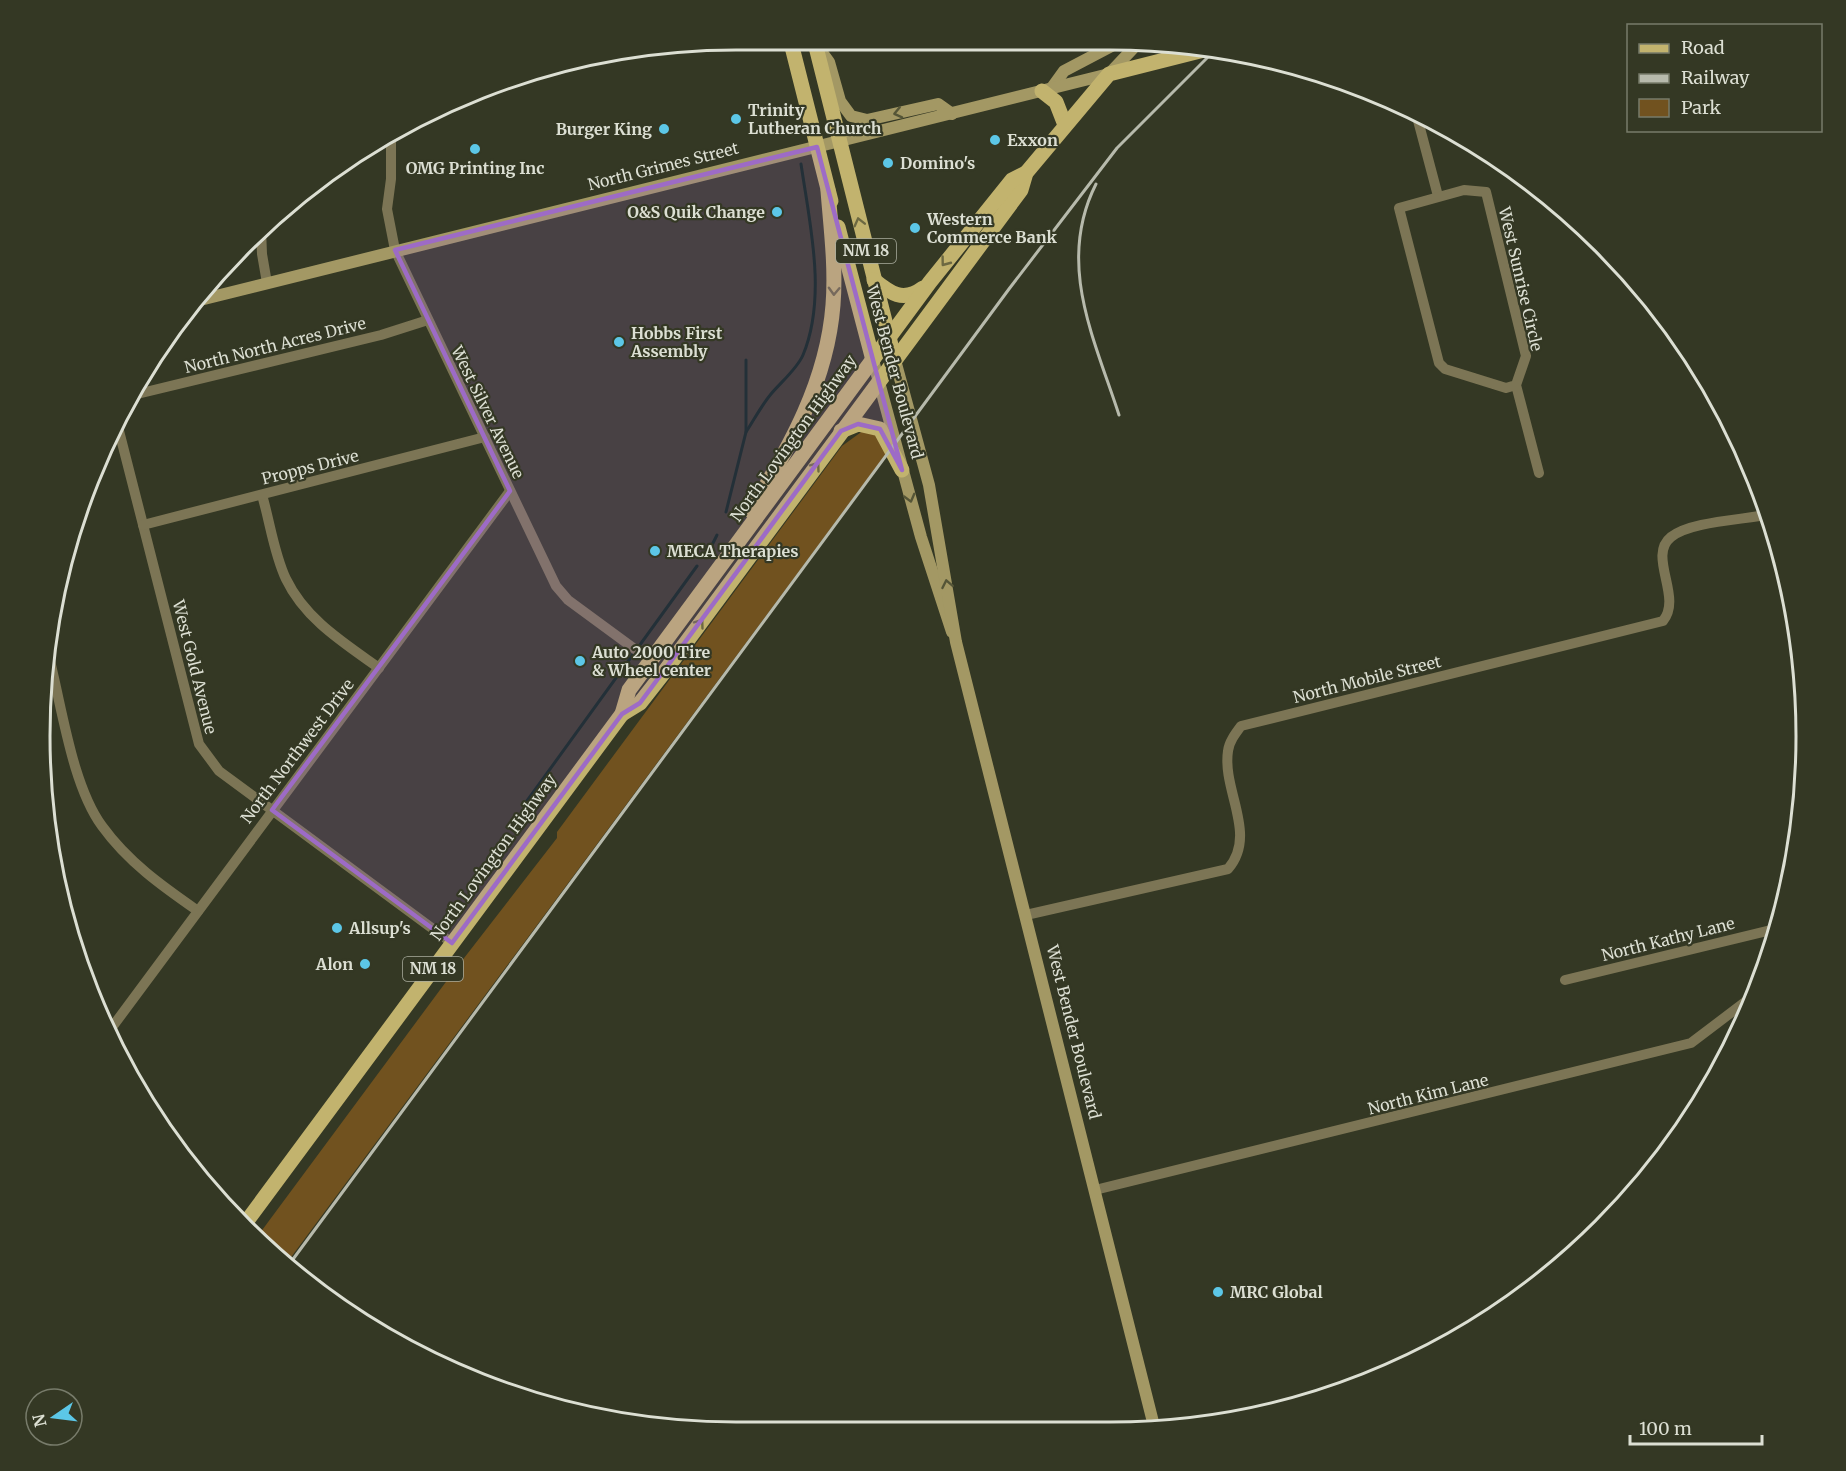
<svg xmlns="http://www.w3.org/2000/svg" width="1846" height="1471" viewBox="0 0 1846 1471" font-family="Merriweather,serif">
  <rect width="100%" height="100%" fill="#343824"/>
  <polygon fill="#71521f" points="864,430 875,431 888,451 286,1264 257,1237 454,971 557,838 557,832 842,446"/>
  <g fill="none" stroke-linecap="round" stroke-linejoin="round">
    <g stroke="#062214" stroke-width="3">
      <path d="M746,432c8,-12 15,-26 25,-38 10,-12 26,-25 32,-39 24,-58 7,-130 -2,-191"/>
      <polyline points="726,512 746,432 746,360"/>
      <polyline points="708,553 717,535"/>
      <polyline points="524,805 697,566"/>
    </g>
    <g stroke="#7c7555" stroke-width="10">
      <polyline points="1416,113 1438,196"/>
      <polyline points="391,131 391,179 387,209 395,250 556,586 568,600 651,661"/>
      <polyline points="261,229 262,254 267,283"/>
      <polyline points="1516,385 1506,388 1445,369 1439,363 1399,208 1464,190 1486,192 1526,356 1516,385 1539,473"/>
      <polyline points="129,396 381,335 428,320"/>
      <polyline points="117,423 199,744 219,771 452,943"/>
      <path d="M262,495c8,27 12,59 24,84 19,40 58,64 93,89"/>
      <polyline points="143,525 485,437"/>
      <path d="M49,657c13,50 23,128 53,169 26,36 60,60 96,85"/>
      <path d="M1026,915l202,-46c30,-35 -6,-78 0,-118 1,-9 7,-17 13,-25l422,-105c20,-24 -16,-65 8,-84 20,-16 73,-17 100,-23"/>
      <polyline points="1565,980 1779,928"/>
      <polyline points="110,1030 510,491"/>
      <polyline points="1095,1190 1691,1043 1753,996"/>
      <polyline points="211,1193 247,1221"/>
    </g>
    <g stroke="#a39864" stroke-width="12">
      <polyline points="818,47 829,62 840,101 851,116 867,120 938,104 952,114"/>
      <polyline points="1051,89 1064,71 1123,40"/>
      <polyline points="200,300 1109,74 1141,40"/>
      <polyline points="873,360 921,537 952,632"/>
      <polyline points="895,360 929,485 956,642 1155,1430"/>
    </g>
    <g stroke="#c2b36e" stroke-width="15">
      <polyline points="790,39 831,201"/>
      <polyline points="814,39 891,345"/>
      <polyline points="1042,91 1056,102 1065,125"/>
      <polyline points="838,227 873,360"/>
      <path d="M874,280c16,13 29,23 49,8"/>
      <polyline points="841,431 858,424 880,429 902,470"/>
      <path d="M751,511c39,-65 76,-129 82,-206 3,-38 -2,-76 -5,-114"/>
      <polyline points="622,714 640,703 662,675 1021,190 1026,173 1109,74 1204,50"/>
      <polyline points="244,1225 622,714 629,690 930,282 1012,180 1026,173"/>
    </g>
    <g stroke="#b7baac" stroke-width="3">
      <path d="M1096,184c-40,79 -2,154 23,231"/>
      <polyline points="288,1266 1009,289 1117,148 1213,52"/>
    </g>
  </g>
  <defs><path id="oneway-chevron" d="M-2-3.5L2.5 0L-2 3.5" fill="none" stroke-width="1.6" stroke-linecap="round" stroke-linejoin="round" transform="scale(1.5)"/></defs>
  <g stroke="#555537">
    <use href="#oneway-chevron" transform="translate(898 113) rotate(167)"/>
    <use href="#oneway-chevron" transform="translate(910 498) rotate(75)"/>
    <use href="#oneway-chevron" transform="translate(947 584) rotate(-101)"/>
  </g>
  <g stroke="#6d6942">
    <use href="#oneway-chevron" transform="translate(859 222) rotate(-104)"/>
    <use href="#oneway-chevron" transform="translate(945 262) rotate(127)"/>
    <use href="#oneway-chevron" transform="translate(834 291) rotate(92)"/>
    <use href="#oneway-chevron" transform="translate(816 466) rotate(-54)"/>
    <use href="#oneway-chevron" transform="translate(700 623) rotate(-54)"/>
  </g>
  <path fill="#9d6bc6" fill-opacity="0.2" stroke="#9d6bc6" stroke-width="4.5" stroke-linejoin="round" d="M817,147l85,323 -22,-41 -22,-5 -17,7 -201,272 -18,11 -170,229 -180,-133 238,-319 -115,-241z"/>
  <g fill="#5cc7e7" stroke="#343824" stroke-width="2">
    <circle cx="736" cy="119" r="6"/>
    <circle cx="664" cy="129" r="6"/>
    <circle cx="995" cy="140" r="6"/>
    <circle cx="475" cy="149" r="6"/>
    <circle cx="888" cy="163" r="6"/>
    <circle cx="777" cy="212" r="6"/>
    <circle cx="915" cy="228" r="6"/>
    <circle cx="619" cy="342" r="6"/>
    <circle cx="655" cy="551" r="6"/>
    <circle cx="580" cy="661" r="6"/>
    <circle cx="337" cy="928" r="6"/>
    <circle cx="365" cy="964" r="6"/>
    <circle cx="1218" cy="1292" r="6"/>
  </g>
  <g text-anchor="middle" stroke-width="4.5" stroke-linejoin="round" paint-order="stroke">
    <g fill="#343824" stroke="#aaad9e" stroke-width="1.5">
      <rect x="836" y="239" width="60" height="24" rx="4.5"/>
      <rect x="403" y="957" width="60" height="24" rx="4.5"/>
    </g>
    <g font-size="15" font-weight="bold" fill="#dcdfd3">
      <text x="866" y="256">NM 18</text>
      <text x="433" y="974">NM 18</text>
    </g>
    <g font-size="16" font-weight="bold" fill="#dcdfd3" stroke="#343824" text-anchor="start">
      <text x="748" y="116">Trinity<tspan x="748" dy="18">Lutheran Church</tspan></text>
      <text x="652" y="135" text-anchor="end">Burger King</text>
      <text x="1007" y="146">Exxon</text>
      <text x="900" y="169">Domino's</text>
      <text x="475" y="174" text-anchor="middle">OMG Printing Inc</text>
      <text x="765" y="218" text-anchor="end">O&amp;S Quik Change</text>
      <text x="927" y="225">Western<tspan x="927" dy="18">Commerce Bank</tspan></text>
      <text x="631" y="339">Hobbs First<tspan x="631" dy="18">Assembly</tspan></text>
      <text x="667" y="557">MECA Therapies</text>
      <text x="592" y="658">Auto 2000 Tire<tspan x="592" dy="18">&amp; Wheel center</tspan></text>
      <text x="349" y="934">Allsup's</text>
      <text x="353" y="970" text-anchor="end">Alon</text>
      <text x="1230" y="1298">MRC Global</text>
    </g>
    <g font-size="16" fill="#dcdfd3" stroke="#343824">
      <text transform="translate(663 166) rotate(-14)" y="6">North Grimes Street</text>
      <text transform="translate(1521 279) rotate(77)" y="6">West Sunrise Circle</text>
      <text transform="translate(275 345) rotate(-14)" y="6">North North Acres Drive</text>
      <text transform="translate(895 372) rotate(75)" y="6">West Bender Boulevard</text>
      <text transform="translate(488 412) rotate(64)" y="6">West Silver Avenue</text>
      <text transform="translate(793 438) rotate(-54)" y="6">North Lovington Highway</text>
      <text transform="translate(310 467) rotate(-14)" y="6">Propps Drive</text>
      <text transform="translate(195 667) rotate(76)" y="6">West Gold Avenue</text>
      <text transform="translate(1367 679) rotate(-14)" y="6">North Mobile Street</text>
      <text transform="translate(297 751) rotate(-53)" y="6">North Northwest Drive</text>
      <text transform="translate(493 857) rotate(-54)" y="6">North Lovington Highway</text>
      <text transform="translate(1668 939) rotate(-14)" y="6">North Kathy Lane</text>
      <text transform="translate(1074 1032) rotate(76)" y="6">West Bender Boulevard</text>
      <text transform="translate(1428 1094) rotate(-14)" y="6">North Kim Lane</text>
    </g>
  </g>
  <path d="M0 0H1846V1471H0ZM736 50H1110A686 686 0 0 1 1796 736V736A686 686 0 0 1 1110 1422H736A686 686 0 0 1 50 736V736A686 686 0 0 1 736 50Z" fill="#343824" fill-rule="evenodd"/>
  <path fill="none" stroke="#dcdfd3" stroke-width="3" d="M736 50H1110A686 686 0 0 1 1796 736V736A686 686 0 0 1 1110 1422H736A686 686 0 0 1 50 736V736A686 686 0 0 1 736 50Z"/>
  <rect x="1627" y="24" width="195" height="108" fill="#343824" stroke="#777b6a" stroke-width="1.5"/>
  <rect x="1639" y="44" width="30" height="9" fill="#c2b36e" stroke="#777b6a" stroke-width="1.5"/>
  <text x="1681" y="54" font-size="18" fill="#dcdfd3">Road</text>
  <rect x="1639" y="74" width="30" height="9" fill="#b7baac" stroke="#777b6a" stroke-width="1.5"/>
  <text x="1681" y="84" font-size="18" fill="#dcdfd3">Railway</text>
  <rect x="1639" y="99" width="30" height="18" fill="#71521f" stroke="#777b6a" stroke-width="1.5"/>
  <text x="1681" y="114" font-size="18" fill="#dcdfd3">Park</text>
  <g transform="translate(54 1417) rotate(256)"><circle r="28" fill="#343824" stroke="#777b6a" stroke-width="1.5"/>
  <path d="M0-4.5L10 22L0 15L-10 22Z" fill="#5cc7e7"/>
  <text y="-9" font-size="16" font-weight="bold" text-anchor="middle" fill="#dcdfd3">N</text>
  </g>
  <path d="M1630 1435v9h132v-9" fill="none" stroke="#dcdfd3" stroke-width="3"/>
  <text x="1639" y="1435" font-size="18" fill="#dcdfd3" stroke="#343824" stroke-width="4.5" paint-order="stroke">100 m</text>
</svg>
